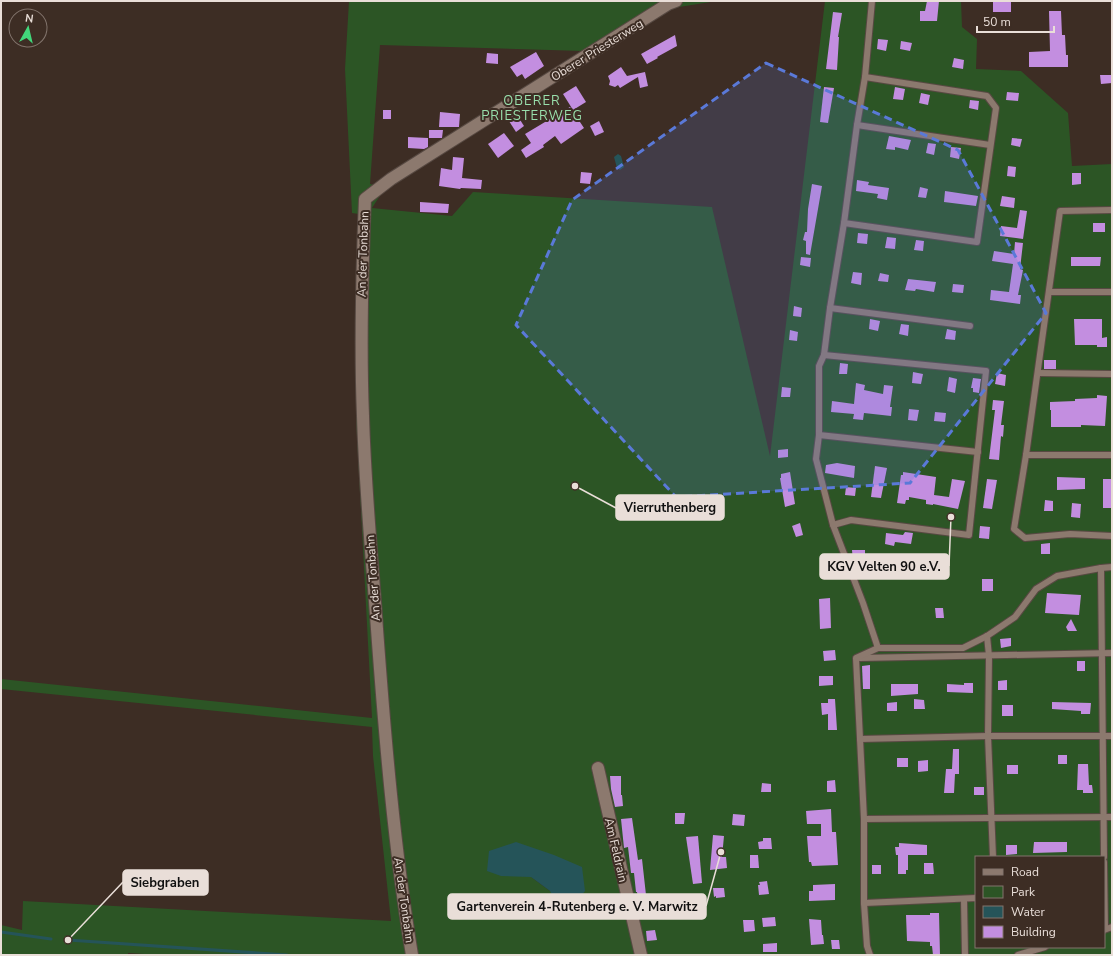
<svg xmlns="http://www.w3.org/2000/svg" width="1113" height="956" viewBox="0 0 1113 956" font-family="'Nunito Sans',sans-serif">
  <rect width="100%" height="100%" fill="#3d2d24"/>
  <path fill="#2c5525" fill-rule="evenodd" d="M349,1h368l-38,6 -10,3 -275,173 -13,11 -9,14 80,8 21,-24 239,15 58,249 55,-455h136l1,26 15,12 -1,30 45,2 47,42 4,53 40,-2v791h-952l-32,-2v2h-126l-1,-30 21,5 1,-29 368,20 -18,-165 -1,-29 -371,-38v-10l371,39 -16,-300v-101l3,-103 -7,-1 -7,-144zM380,45l203,6 -208,134 -5,-1zM976,857h128v90h-128zM531,877l45,25 -26,-11z"/>
  <g fill="#255459">
    <polygon points="618,154 621,156 624,167 620,170 617,168 614,157"/>
    <polygon points="516,842 554,855 582,867 585,891 576,902 557,904 550,891 531,877 501,876 487,871 489,851"/>
  </g>
  <g fill="none" stroke-linecap="round" stroke-linejoin="round">
    <g stroke="#255459" stroke-width="3">
      <polyline points="1,932 51,939"/>
      <polyline points="68,940 287,955"/>
    </g>
  </g>
  <g fill="#c38ee0">
    <polygon points="927,1 939,1 937,21 920,21 920,11 925,11"/>
    <rect x="993" y="1" width="18" height="11"/>
    <polygon points="1049,11 1061,11 1062,35 1065,35 1066,55 1068,55 1068,67 1029,67 1029,52 1050,51"/>
    <polygon points="833,12 842,13 838,37 839,37 837,70 826,69"/>
    <polygon points="675,35 677,46 657,57 658,58 647,64 641,54"/>
    <polygon points="878,39 888,40 886,51 877,49"/>
    <polygon points="901,41 912,43 910,51 900,49"/>
    <polygon points="536,52 544,66 525,79 522,74 517,77 510,67"/>
    <polygon points="487,53 498,54 498,64 486,63"/>
    <polygon points="954,58 964,60 963,69 952,67"/>
    <polygon points="621,67 627,76 645,72 648,86 640,88 638,77 620,88 618,85 615,87 609,85 610,81 608,76"/>
    <polygon points="1100,75 1112,75 1112,83 1101,84"/>
    <polygon points="576,86 586,102 573,110 563,94"/>
    <polygon points="824,87 834,88 828,123 820,122"/>
    <polygon points="895,87 905,89 903,100 893,99"/>
    <polygon points="1007,92 1019,93 1018,101 1006,100"/>
    <polygon points="921,93 930,95 928,105 919,103"/>
    <polygon points="970,100 979,101 978,110 969,108"/>
    <polygon points="570,107 584,128 561,144 555,136 543,145 544,147 526,158 521,150 531,143 525,134"/>
    <rect x="383" y="110" width="8" height="9"/>
    <polygon points="440,112 460,114 459,127 439,127"/>
    <polygon points="515,112 524,126 516,132 507,118"/>
    <polygon points="599,121 604,132 595,136 590,126"/>
    <polygon points="429,130 443,130 442,138 429,138"/>
    <polygon points="504,133 514,146 498,158 488,144"/>
    <polygon points="889,136 911,140 908,150 895,147 895,150 886,149"/>
    <polygon points="408,137 428,138 428,147 424,149 408,148"/>
    <polygon points="1012,138 1022,139 1020,147 1011,145"/>
    <polygon points="928,143 936,144 934,155 926,153"/>
    <polygon points="951,147 961,148 959,159 950,157"/>
    <polygon points="453,157 464,158 462,178 482,180 481,189 461,188 460,189 439,186 441,168 452,170"/>
    <polygon points="1008,166 1016,167 1015,177 1007,176"/>
    <polygon points="581,172 592,173 590,184 580,183"/>
    <polygon points="1072,173 1081,173 1081,184 1072,185"/>
    <polygon points="857,180 869,182 868,185 889,188 887,200 877,198 878,194 856,191"/>
    <polygon points="812,184 822,186 810,255 806,254 806,241 803,240 805,232 807,232 808,209"/>
    <polygon points="920,187 928,189 926,198 918,197"/>
    <polygon points="945,191 978,196 976,206 944,202"/>
    <polygon points="1002,196 1015,198 1014,208 1000,206"/>
    <polygon points="420,202 449,204 448,213 420,212"/>
    <polygon points="1020,210 1027,211 1023,239 1000,236 1001,226 1017,228"/>
    <rect x="1093" y="223" width="12" height="9"/>
    <polygon points="858,233 868,234 867,244 857,243"/>
    <polygon points="887,237 896,238 895,249 885,248"/>
    <polygon points="916,240 924,241 923,251 914,250"/>
    <polygon points="1015,242 1023,243 1020,269 1023,270 1018,295 1021,295 1020,304 990,300 991,290 1009,292 1013,264 992,261 994,251 1014,254"/>
    <polygon points="801,257 811,258 810,267 800,265"/>
    <polygon points="1071,257 1101,257 1100,266 1071,266"/>
    <polygon points="853,272 862,273 861,285 851,283"/>
    <polygon points="880,273 889,275 888,282 878,281"/>
    <polygon points="908,279 936,282 934,292 916,289 915,291 905,290"/>
    <polygon points="953,284 964,285 963,293 952,292"/>
    <polygon points="794,306 802,308 801,317 793,316"/>
    <polygon points="870,319 880,321 878,331 869,329"/>
    <polygon points="1074,319 1102,319 1102,338 1107,337 1107,347 1097,347 1097,345 1075,345"/>
    <polygon points="901,324 909,325 908,336 899,334"/>
    <polygon points="947,329 956,331 955,340 945,339"/>
    <polygon points="790,330 798,332 797,341 789,340"/>
    <rect x="1044" y="360" width="12" height="9"/>
    <polygon points="840,363 848,364 847,374 839,374"/>
    <polygon points="913,372 923,374 921,384 912,383"/>
    <polygon points="997,373 1006,375 1005,386 995,384"/>
    <polygon points="949,377 957,379 955,393 947,391"/>
    <polygon points="973,378 981,379 979,393 973,392 973,388 971,388"/>
    <polygon points="856,383 865,385 864,390 883,394 884,385 893,386 890,407 892,407 891,416 864,413 863,420 853,419 854,414 831,412 832,401 854,404"/>
    <polygon points="782,387 791,388 790,397 781,397"/>
    <polygon points="1097,395 1107,396 1105,426 1081,425 1081,427 1051,427 1051,410 1050,410 1050,402 1075,401 1075,399 1097,398"/>
    <polygon points="993,400 1004,401 1001,425 1004,425 1003,437 1001,436 999,460 989,459 995,410 992,410"/>
    <polygon points="909,409 919,410 917,421 908,420"/>
    <polygon points="935,412 946,413 945,422 934,421"/>
    <polygon points="788,449 788,457 778,458 778,450"/>
    <polygon points="837,463 855,466 854,478 825,473 826,465"/>
    <polygon points="875,466 887,468 881,498 871,497"/>
    <polygon points="790,472 795,504 785,507 780,478 781,478 781,474"/>
    <polygon points="903,472 936,477 934,495 949,497 952,479 965,481 958,509 933,504 933,505 926,504 926,500 909,497 909,500 906,500 905,504 897,503 901,475 903,475"/>
    <polygon points="1057,477 1085,478 1085,489 1057,490"/>
    <polygon points="987,479 997,480 992,509 983,508"/>
    <rect x="1103" y="479" width="9" height="29"/>
    <polygon points="846,487 856,488 855,496 845,495"/>
    <polygon points="1045,500 1053,501 1053,511 1044,511"/>
    <polygon points="1072,503 1081,504 1080,518 1071,517"/>
    <polygon points="800,523 803,535 796,537 792,526"/>
    <polygon points="980,526 990,527 989,539 979,538"/>
    <polygon points="905,532 913,533 911,544 895,542 894,546 885,544 886,533 903,535"/>
    <polygon points="1050,543 1050,554 1041,554 1041,544"/>
    <polygon points="852,550 865,550 865,561 853,562"/>
    <rect x="982" y="579" width="11" height="12"/>
    <polygon points="1047,593 1081,595 1079,615 1045,613"/>
    <polygon points="830,598 831,628 820,629 819,599"/>
    <polygon points="935,608 943,608 944,618 936,618"/>
    <polygon points="1071,619 1077,631 1068,631 1066,627"/>
    <polygon points="1011,638 1011,646 1001,648 1000,639"/>
    <polygon points="835,650 836,660 824,661 823,651"/>
    <rect x="1077" y="661" width="8" height="10"/>
    <polygon points="870,665 870,689 863,689 862,666"/>
    <polygon points="819,676 833,676 833,685 819,686"/>
    <polygon points="1007,680 1007,690 998,690 998,681"/>
    <polygon points="964,683 973,683 973,693 947,692 947,684 964,685"/>
    <polygon points="891,684 918,684 918,694 891,696"/>
    <polygon points="828,699 835,699 837,730 828,730 828,714 822,715 821,703 828,703"/>
    <polygon points="914,699 924,700 925,709 914,709"/>
    <polygon points="897,702 897,711 887,711 887,703"/>
    <polygon points="1052,702 1091,703 1090,714 1081,714 1081,711 1052,709"/>
    <rect x="1002" y="705" width="11" height="11"/>
    <polygon points="953,749 959,749 959,774 955,774 954,793 944,793 946,769 952,769"/>
    <rect x="1058" y="755" width="9" height="9"/>
    <rect x="897" y="758" width="11" height="9"/>
    <polygon points="928,760 928,771 918,772 918,761"/>
    <polygon points="1078,764 1088,764 1089,785 1092,785 1093,793 1083,793 1083,790 1077,790"/>
    <rect x="1007" y="765" width="11" height="9"/>
    <polygon points="610,776 621,776 621,795 622,795 623,806 615,807 611,789"/>
    <polygon points="835,780 836,792 827,792 827,781"/>
    <polygon points="762,783 771,784 771,792 761,792"/>
    <rect x="974" y="787" width="10" height="8"/>
    <polygon points="831,809 832,832 836,832 838,865 812,866 811,862 809,862 807,836 821,836 821,824 807,824 806,811"/>
    <polygon points="675,813 685,813 684,824 675,824"/>
    <polygon points="733,814 745,815 744,826 732,825"/>
    <polygon points="632,818 638,860 642,859 647,904 650,904 651,912 640,914 637,892 636,892 634,873 631,873 628,847 624,848 621,819"/>
    <polygon points="713,835 724,836 722,857 726,857 727,868 710,870"/>
    <polygon points="698,836 702,883 693,884 686,837"/>
    <polygon points="763,838 771,838 772,849 759,849 758,842 763,841"/>
    <polygon points="1034,842 1067,842 1067,852 1033,853"/>
    <polygon points="899,843 927,845 927,855 908,855 908,870 906,870 906,874 898,874 898,855 896,855 895,847 899,847"/>
    <polygon points="1006,845 1017,845 1017,854 1006,855"/>
    <polygon points="750,855 758,855 759,868 750,868"/>
    <polygon points="924,863 933,863 934,874 924,874"/>
    <rect x="872" y="865" width="9" height="9"/>
    <polygon points="767,881 769,894 759,895 758,885 760,885 759,882"/>
    <polygon points="835,884 835,900 809,901 809,891 813,891 813,885"/>
    <polygon points="713,888 724,888 725,897 716,898 716,896 714,897"/>
    <polygon points="930,913 939,913 940,955 933,955 932,946 930,946 930,942 907,941 906,915 930,915"/>
    <polygon points="775,917 776,926 763,927 762,918"/>
    <polygon points="809,919 821,920 822,935 823,935 824,944 811,945"/>
    <polygon points="743,920 754,920 755,931 744,932"/>
    <polygon points="655,930 657,940 647,941 646,931"/>
    <polygon points="831,940 839,940 840,949 832,949"/>
    <polygon points="777,943 777,952 763,952 763,944"/>
  </g>
  <g fill="none" stroke-linecap="round" stroke-linejoin="round">
    <defs>
      <g id="lane">
        <polyline points="872,1 865,77 857,125 844,223 830,308 824,355 819,366 819,435 816,459 833,525 863,603 878,648 963,648 987,636 1015,617 1036,589 1057,576 1101,568 1112,567"/>
        <polyline points="857,125 990,145"/>
        <polyline points="1112,210 1060,211 1026,455 1014,529 1025,538 1070,534 1112,536"/>
        <polyline points="844,223 977,242 996,108 987,96 865,77"/>
        <polyline points="1049,292 1112,292"/>
        <polyline points="830,308 970,326"/>
        <polyline points="824,355 986,371 969,535 851,520 833,525"/>
        <polyline points="1038,373 1112,374"/>
        <polyline points="819,435 978,452"/>
        <polyline points="1026,455 1112,455"/>
        <polyline points="1101,568 1104,857"/>
        <polyline points="987,636 989,656 988,736 993,857"/>
        <polyline points="860,658 1112,653"/>
        <polyline points="860,739 988,736 1112,736"/>
        <polyline points="864,819 1112,817"/>
        <polyline points="1104,862 1105,929"/>
        <polyline points="964,899 965,955"/>
        <polyline points="864,903 976,898"/>
        <polyline points="1104,930 1112,927"/>
        <polyline points="870,955 867,946 864,903 864,819 856,658 878,648"/>
        <polyline points="1018,955 1045,947"/>
      </g>
      <g id="street">
        <polyline points="598,768 641,955"/>
        <path d="M412,955c-18,-108 -27,-217 -35,-326 -5,-71 -12,-142 -14,-213 -3,-72 -1,-144 2,-217l26,-20 277,-175 8,-3"/>
      </g>
    </defs>
    <use href="#lane" stroke="#574942" stroke-width="8"/>
    <use href="#street" stroke="#574942" stroke-width="14"/>
    <use href="#lane" stroke="#8c796e" stroke-width="6"/>
    <use href="#street" stroke="#8c796e" stroke-width="12"/>
  </g>
  <path fill="#5a79d8" fill-opacity="0.2" stroke="#5a79d8" stroke-width="3" stroke-dasharray="8 5" stroke-linejoin="round" d="M766,63l192,87 88,163 -136,170 -234,14 -160,-172 56,-125z"/>
  <g text-anchor="middle" stroke-width="4" stroke-linejoin="round" paint-order="stroke">
    <g font-size="12" fill="#e9ded8" stroke="#3d2d24">
      <text transform="translate(597 50) rotate(-32)" y="4">Oberer Priesterweg</text>
      <text transform="translate(363 254) rotate(-88)" y="4">An der Tonbahn</text>
      <text transform="translate(373 578) rotate(-94)" y="4">An der Tonbahn</text>
      <text transform="translate(616 850) rotate(77)" y="4">Am Feldrain</text>
      <text transform="translate(404 900) rotate(82)" y="4">An der Tonbahn</text>
    </g>
    <g font-size="13" letter-spacing="1" fill="#99dfac" stroke="#3d2d24">
      <text x="532" y="105">OBERER<tspan x="532" dy="15">PRIESTERWEG</tspan></text>
    </g>
  </g>
  <path fill="none" stroke="#e9ded8" stroke-width="1.5" d="M575 486L616 508M951 517L949 566M68 940L123 882M721 852L706 906"/>
  <g fill="#e9ded8" stroke="#3d2d24" stroke-width="1.5">
    <circle cx="575" cy="486" r="4"/>
    <circle cx="951" cy="517" r="4"/>
    <circle cx="68" cy="940" r="4"/>
    <circle cx="721" cy="852" r="4"/>
  </g>
  <g fill="#e9ded8" stroke="#e9ded8" stroke-width="1.5">
    <rect x="616" y="495" width="108" height="25" rx="4"/>
    <rect x="820" y="554" width="129" height="25" rx="4"/>
    <rect x="123" y="870" width="85" height="25" rx="4"/>
    <rect x="448" y="894" width="258" height="25" rx="4"/>
  </g>
  <g font-size="13" text-anchor="middle" font-weight="bold" fill="#111">
    <text x="670" y="512">Vierruthenberg</text>
    <text x="884" y="571">KGV Velten 90 e.V.</text>
    <text x="165" y="887">Siebgraben</text>
    <text x="577" y="911">Gartenverein 4-Rutenberg e. V. Marwitz</text>
  </g>
  <rect width="1113" height="956" fill="none" stroke="#e9ded8" stroke-width="4"/>
  <rect x="975" y="856" width="130" height="92" fill="#3d2d24" stroke="#82746c"/>
  <rect x="983" y="869" width="20" height="6" fill="#8c796e" stroke="#82746c"/>
  <text x="1011" y="876" font-size="12" fill="#e9ded8">Road</text>
  <rect x="983" y="886" width="20" height="12" fill="#2c5525" stroke="#82746c"/>
  <text x="1011" y="896" font-size="12" fill="#e9ded8">Park</text>
  <rect x="983" y="906" width="20" height="12" fill="#255459" stroke="#82746c"/>
  <text x="1011" y="916" font-size="12" fill="#e9ded8">Water</text>
  <rect x="983" y="926" width="20" height="12" fill="#c38ee0" stroke="#82746c"/>
  <text x="1011" y="936" font-size="12" fill="#e9ded8">Building</text>
  <g transform="translate(28 28) rotate(8)"><circle r="19" fill="#3d2d24" stroke="#82746c"/>
  <path d="M0-3L7 15L0 10L-7 15Z" fill="#42d77b"/>
  <text y="-6" font-size="11" font-weight="bold" text-anchor="middle" fill="#e9ded8">N</text>
  </g>
  <path d="M977 26v6h77v-6" fill="none" stroke="#e9ded8" stroke-width="2"/>
  <text x="983" y="26" font-size="12" fill="#e9ded8" stroke="#3d2d24" stroke-width="3" paint-order="stroke">50 m</text>
</svg>
